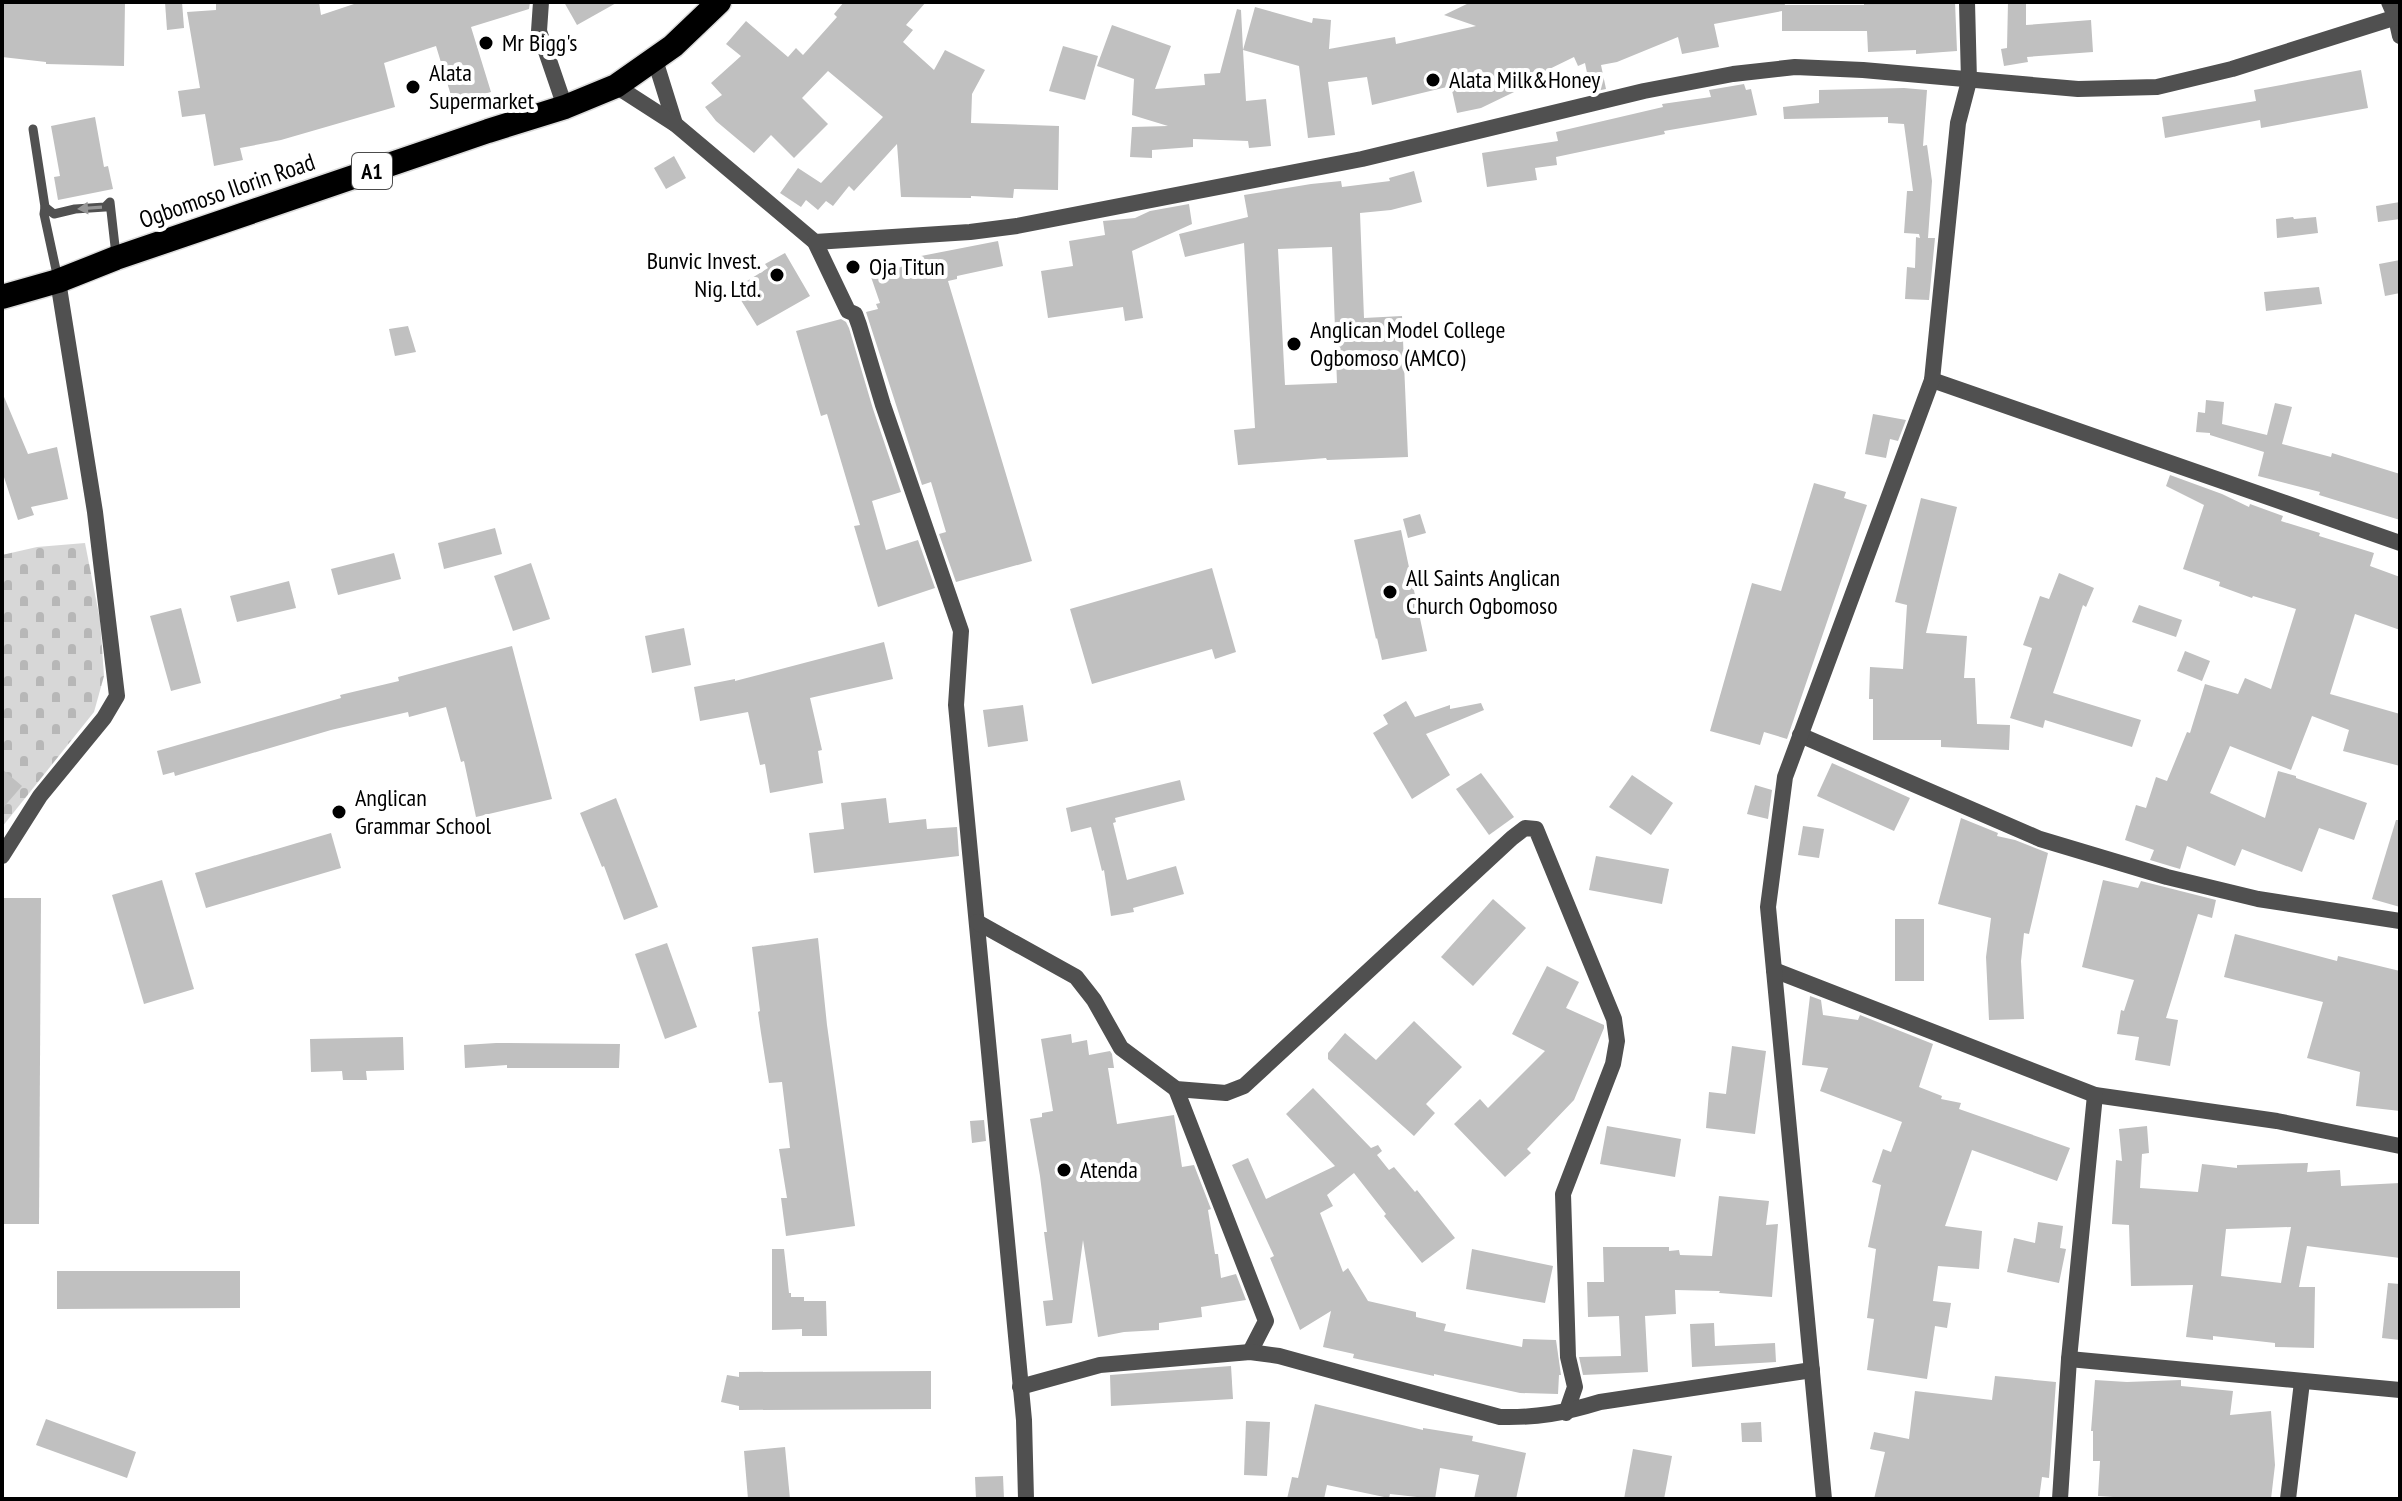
<svg xmlns="http://www.w3.org/2000/svg" width="2402" height="1501" viewBox="0 0 2402 1501" font-family="'PT Sans Narrow',sans-serif">
  <defs>
    <pattern id="cemetery-stones" width="16" height="16" patternUnits="userSpaceOnUse" patternTransform="scale(2)"><rect width="16" height="16" fill="#d7d7d7"/><path d="M2 7V4a2 2 0 0 1 4 0v3zM10 15v-3a2 2 0 0 1 4 0v3z" fill="#b7b7b7"/></pattern>
  </defs>
  <rect width="100%" height="100%" fill="#fff"/>
  <polygon fill="url(#cemetery-stones)" points="85,543 100,620 104,676 94,712 2,827 2,555 37,547"/>
  <g fill="#c0c0c0" fill-rule="evenodd">
    <polygon points="2,2 125,2 124,66 46,64 46,62 2,57"/>
    <polygon points="165,2 182,2 184,28 167,30"/>
    <polygon points="216,2 319,2 321,15 360,2 530,2 529,9 471,27 491,92 453,102 436,46 384,63 395,107 281,140 240,148 243,160 214,166 205,114 182,117 178,91 200,88 187,12 216,10"/>
    <polygon points="564,2 618,2 577,25"/>
    <polygon points="844,2 926,2 906,25 913,30 903,42 934,70 945,50 985,70 972,94 971,123 1059,126 1058,190 1014,189 1013,198 971,196 971,198 901,197 897,144 854,191 849,186 833,206 826,201 818,210 806,200 801,207 780,193 798,168 821,183 883,117 828,71 802,98 828,124 794,158 771,135 754,153 716,121 705,107 722,95 711,83 741,56 726,44 746,21 788,57 796,48 803,55 837,17 834,14"/>
    <polygon points="1471,2 1784,2 1785,5 1864,5 1864,2 1955,2 1957,51 1916,54 1916,50 1868,52 1867,31 1782,31 1782,11 1714,24 1719,47 1682,54 1678,37 1617,62 1601,65 1606,89 1591,92 1585,63 1578,66 1574,57 1531,78 1533,83 1481,108 1457,113 1451,86 1372,105 1367,77 1328,82 1335,135 1308,138 1299,66 1243,50 1246,101 1266,99 1271,146 1249,148 1248,141 1193,139 1193,147 1152,150 1152,158 1130,157 1132,127 1168,126 1132,115 1134,79 1097,66 1112,25 1171,46 1155,89 1205,85 1204,74 1220,73 1237,9 1241,10 1243,50 1255,7 1312,23 1313,18 1331,20 1329,49 1395,37 1396,44 1476,26 1444,15"/>
    <polygon points="2008,2 2026,2 2026,25 2091,20 2093,52 2027,57 2028,62 2004,66 2001,49 2007,48"/>
    <polygon points="1063,46 1098,56 1085,100 1049,91"/>
    <polygon points="2361,70 2368,108 2261,128 2260,120 2165,138 2162,117 2256,101 2254,90"/>
    <polygon points="1744,84 1746,90 1751,89 1757,115 1664,131 1665,134 1556,157 1557,165 1535,168 1537,180 1487,187 1482,153 1558,141 1556,132 1663,107 1662,104 1711,97 1709,90"/>
    <polygon points="1904,88 1927,90 1923,146 1927,145 1932,181 1928,238 1935,238 1929,300 1905,299 1907,267 1915,268 1916,237 1920,238 1919,234 1904,233 1907,191 1913,191 1904,124 1888,123 1888,117 1784,119 1783,107 1819,103 1819,90"/>
    <polygon points="95,117 104,167 108,166 113,189 58,200 54,177 60,176 51,126"/>
    <polygon points="674,156 686,178 666,189 654,168"/>
    <path d="M1414,171l8,31 -31,8 -31,3 4,105 38,-2 6,141 -81,3 -1,-2 -88,7 -4,-35 21,-2 -11,-185 -59,14 -6,-23 69,-17 -4,-22 67,-11 30,-3 1,6 48,-6 -1,-3zM1332,247l5,136 -52,2 -7,-136z"/>
    <polygon points="2400,202 2400,219 2378,222 2376,206"/>
    <polygon points="1189,204 1192,224 1132,251 1143,318 1125,321 1123,307 1048,318 1041,271 1073,266 1069,241 1105,235 1103,221 1135,218 1150,211"/>
    <polygon points="2293,217 2294,219 2316,217 2318,233 2277,238 2276,219"/>
    <polygon points="998,241 1003,266 957,276 957,279 948,281 1032,561 956,582 939,534 946,532 931,482 922,485 866,312 878,309 876,304 880,303 871,277 922,260 921,256"/>
    <polygon points="785,253 810,296 757,326 734,289 768,268 765,264"/>
    <polygon points="2400,260 2400,293 2385,296 2379,264"/>
    <polygon points="2319,287 2322,304 2266,311 2264,292"/>
    <polygon points="841,319 846,322 849,328 873,409 901,492 872,501 886,550 918,540 935,588 878,607 854,526 860,525 827,414 821,416 796,331"/>
    <polygon points="408,326 416,352 395,356 389,329"/>
    <polygon points="2,392 28,454 57,447 68,499 31,507 34,515 18,520 2,471"/>
    <polygon points="2206,400 2224,402 2222,424 2267,435 2275,403 2292,407 2282,444 2331,457 2332,453 2400,474 2400,520 2319,495 2320,492 2258,476 2264,452 2210,435 2210,433 2196,432 2198,412 2205,413"/>
    <polygon points="1873,414 1906,420 1898,441 1890,439 1886,458 1865,454"/>
    <polygon points="2170,475 2222,494 2249,507 2250,504 2283,516 2281,521 2320,533 2319,536 2374,553 2370,566 2400,577 2400,630 2355,614 2330,694 2400,714 2400,766 2343,751 2349,730 2312,716 2291,770 2230,746 2210,793 2265,818 2278,771 2296,776 2296,778 2367,803 2354,840 2319,828 2302,872 2242,849 2235,866 2187,846 2180,869 2150,860 2154,850 2125,840 2136,805 2146,808 2156,777 2167,781 2187,732 2190,733 2205,684 2238,694 2245,678 2271,689 2296,609 2253,596 2252,598 2219,586 2220,582 2183,569 2204,505 2166,486"/>
    <polygon points="1814,483 1846,492 1844,498 1867,505 1787,739 1764,732 1760,745 1710,731 1752,583 1781,591"/>
    <polygon points="1921,498 1957,507 1926,633 1967,636 1964,678 1975,678 1977,724 2010,725 2009,750 1941,747 1941,740 1873,740 1873,699 1869,699 1870,667 1903,669 1907,605 1895,602"/>
    <polygon points="1420,514 1426,533 1408,538 1403,519"/>
    <polygon points="495,528 502,554 444,569 438,543"/>
    <polygon points="1401,530 1427,651 1382,660 1377,638 1376,639 1354,540"/>
    <polygon points="394,553 401,579 338,595 331,569"/>
    <polygon points="531,563 550,619 513,631 494,576"/>
    <polygon points="1212,568 1236,652 1215,659 1212,649 1092,684 1070,609"/>
    <polygon points="2059,573 2094,588 2086,607 2083,605 2053,693 2141,720 2132,747 2045,720 2043,728 2010,718 2032,648 2023,645 2040,596 2049,599"/>
    <polygon points="289,581 296,608 237,622 230,596"/>
    <polygon points="2139,605 2182,620 2176,637 2132,622"/>
    <polygon points="181,608 201,683 171,691 150,616"/>
    <polygon points="684,628 691,665 652,673 645,636"/>
    <polygon points="884,642 893,679 810,698 822,750 818,751 823,783 770,793 765,764 760,765 748,712 700,721 694,687 735,679 735,681"/>
    <polygon points="512,646 552,799 476,817 464,761 461,762 446,707 409,717 408,712 331,730 175,776 174,772 163,775 157,751 341,698 340,695 399,681 398,677"/>
    <polygon points="2185,651 2210,661 2202,681 2177,671"/>
    <polygon points="1406,701 1415,717 1450,705 1450,709 1481,703 1484,710 1426,734 1450,775 1412,799 1373,733 1388,724 1383,715"/>
    <polygon points="1023,705 1028,741 988,747 983,710"/>
    <polygon points="1832,763 1910,798 1894,831 1817,796"/>
    <polygon points="2,769 22,786 2,809"/>
    <polygon points="1481,773 1514,817 1489,835 1456,789"/>
    <polygon points="1632,775 1673,803 1651,835 1609,807"/>
    <polygon points="1180,780 1185,800 1115,818 1116,822 1113,823 1127,880 1176,866 1184,894 1133,908 1134,912 1111,916 1104,870 1102,871 1091,827 1071,832 1066,808"/>
    <polygon points="1755,785 1772,790 1768,819 1747,814"/>
    <polygon points="616,798 658,907 624,920 604,866 602,867 580,813"/>
    <polygon points="886,798 889,823 926,819 927,829 957,827 959,856 814,873 809,833 844,829 841,803"/>
    <polygon points="1961,818 1998,833 1997,836 2015,840 2048,853 2029,934 2024,933 2021,961 2024,1019 1989,1020 1986,957 1991,918 1938,904"/>
    <polygon points="2396,820 2400,820 2400,907 2372,899"/>
    <polygon points="1803,826 1824,829 1819,858 1798,855"/>
    <polygon points="331,833 341,868 206,908 195,873"/>
    <polygon points="1596,856 1669,869 1662,904 1589,890"/>
    <polygon points="162,880 194,989 144,1004 112,895"/>
    <polygon points="2103,880 2138,888 2141,881 2216,900 2212,918 2198,914 2166,1018 2178,1020 2170,1066 2135,1060 2139,1037 2117,1034 2121,1010 2124,1011 2134,980 2082,967"/>
    <polygon points="2,898 41,898 39,1224 2,1224"/>
    <polygon points="1493,899 1526,928 1473,986 1441,957"/>
    <rect x="1895" y="919" width="29" height="62"/>
    <polygon points="2235,934 2337,961 2338,956 2400,971 2400,1111 2356,1106 2360,1072 2307,1058 2323,1002 2224,977"/>
    <polygon points="818,938 827,1025 855,1226 786,1236 781,1198 787,1198 779,1149 790,1148 782,1082 769,1083 761,1033 758,1012 760,1011 752,947"/>
    <polygon points="667,943 697,1027 665,1039 635,954"/>
    <polygon points="1547,966 1579,982 1566,1008 1604,1025 1604,1028 1574,1100 1527,1149 1531,1153 1505,1177 1454,1124 1480,1099 1488,1108 1545,1051 1512,1034"/>
    <polygon points="1810,996 1821,1000 1823,1015 1858,1020 1860,1015 1933,1044 1919,1087 1942,1096 1941,1099 1961,1103 1959,1109 2070,1148 2057,1181 1972,1150 1945,1226 1982,1231 1979,1269 1938,1266 1933,1301 1951,1303 1947,1328 1935,1326 1927,1379 1867,1370 1874,1319 1867,1318 1876,1249 1868,1247 1881,1185 1872,1182 1883,1149 1891,1152 1902,1122 1820,1091 1828,1068 1802,1065"/>
    <polygon points="1414,1021 1462,1067 1426,1104 1435,1113 1414,1136 1328,1059 1328,1053 1345,1033 1376,1060"/>
    <polygon points="1071,1034 1072,1043 1087,1040 1089,1055 1110,1051 1112,1054 1114,1068 1108,1068 1117,1124 1174,1115 1182,1167 1194,1165 1211,1209 1208,1210 1215,1254 1218,1254 1221,1278 1236,1274 1246,1300 1201,1307 1202,1317 1159,1323 1159,1330 1124,1332 1098,1337 1083,1240 1072,1323 1046,1326 1043,1301 1053,1300 1044,1232 1047,1232 1040,1176 1030,1119 1042,1117 1042,1113 1053,1111 1041,1039"/>
    <polygon points="403,1037 404,1070 366,1071 367,1080 343,1080 342,1071 311,1072 310,1039"/>
    <polygon points="496,1043 620,1044 619,1068 507,1068 507,1065 465,1068 464,1045"/>
    <polygon points="1732,1046 1766,1051 1755,1134 1706,1128 1709,1092 1726,1094"/>
    <polygon points="1313,1088 1371,1148 1378,1145 1382,1151 1377,1155 1389,1170 1394,1167 1415,1192 1417,1190 1455,1238 1422,1263 1384,1216 1386,1214 1354,1173 1327,1195 1333,1206 1320,1213 1343,1272 1348,1268 1368,1301 1416,1312 1416,1317 1446,1324 1444,1331 1522,1347 1523,1339 1556,1340 1561,1375 1559,1375 1558,1394 1520,1393 1434,1374 1434,1376 1353,1358 1354,1354 1323,1347 1331,1311 1300,1330 1270,1258 1274,1256 1232,1165 1248,1158 1266,1199 1335,1166 1286,1114"/>
    <polygon points="984,1120 986,1141 972,1143 970,1121"/>
    <polygon points="1607,1126 1681,1139 1675,1177 1600,1164"/>
    <path d="M2147,1126l2,27 -7,1 -2,34 58,4 4,-28 35,4v-3l71,-2 -1,9 33,-2 1,16 59,-3v75l-93,-12 -8,41h16l-1,61 -39,-1v-4l-62,-7v4l-27,-3 7,-52 -62,1 -2,-61 -17,-1 4,-64 6,1 -3,-32zM2291,1227l-10,56 -60,-7 5,-47z"/>
    <polygon points="1719,1196 1769,1201 1766,1225 1778,1224 1772,1297 1719,1293 1720,1291 1675,1290 1676,1314 1645,1316 1648,1372 1583,1375 1579,1357 1621,1356 1619,1316 1588,1317 1587,1282 1604,1282 1603,1247 1669,1247 1669,1251 1679,1250 1680,1255 1712,1256"/>
    <polygon points="2038,1222 2063,1226 2060,1248 2066,1249 2059,1283 2007,1272 2014,1238 2035,1243"/>
    <polygon points="772,1249 784,1249 789,1293 791,1293 791,1297 804,1297 804,1301 826,1301 827,1336 802,1336 802,1329 772,1330"/>
    <polygon points="1472,1249 1553,1266 1545,1303 1466,1289"/>
    <polygon points="57,1271 240,1271 240,1308 57,1309"/>
    <polygon points="2388,1283 2400,1284 2400,1340 2382,1338"/>
    <polygon points="1714,1323 1715,1346 1775,1343 1776,1362 1692,1367 1690,1324"/>
    <polygon points="1231,1366 1233,1399 1111,1406 1110,1375"/>
    <polygon points="931,1371 931,1409 739,1410 739,1406 721,1402 727,1375 739,1377 739,1372"/>
    <polygon points="1995,1376 2056,1382 2049,1478 2042,1477 2039,1499 1874,1499 1885,1452 1870,1449 1874,1432 1909,1439 1915,1391 1992,1400"/>
    <polygon points="2095,1380 2127,1382 2181,1380 2181,1386 2233,1391 2230,1415 2271,1411 2275,1465 2271,1499 2113,1499 2113,1497 2098,1496 2100,1461 2093,1461 2093,1431 2091,1431"/>
    <polygon points="1315,1404 1423,1430 1423,1428 1473,1436 1472,1441 1526,1453 1516,1499 1474,1499 1479,1475 1440,1468 1435,1499 1390,1494 1389,1498 1327,1485 1324,1499 1287,1499 1292,1477 1298,1478"/>
    <polygon points="46,1419 136,1452 127,1478 36,1445"/>
    <polygon points="1246,1421 1270,1422 1267,1476 1244,1475"/>
    <polygon points="1761,1422 1762,1442 1742,1442 1741,1423"/>
    <polygon points="785,1447 790,1499 748,1499 744,1451"/>
    <polygon points="1633,1449 1672,1456 1664,1499 1624,1499"/>
    <polygon points="1003,1476 1004,1499 976,1499 975,1477"/>
  </g>
  <g fill="none" stroke-linecap="round" stroke-linejoin="round">
    <defs>
      <polyline id="highway" points="2,297 58,281 116,258 488,131 565,107 616,86 673,46 719,2"/>
    </defs>
    <use href="#highway" stroke="#dbdbdb" stroke-width="27"/>
    <g stroke="#505050" stroke-width="9">
      <polyline points="33,129 45,207"/>
      <polyline points="58,279 44,214 45,207 54,214 75,209 105,207 110,202 116,255"/>
    </g>
    <g stroke="#505050" stroke-width="16">
      <polyline points="541,2 539,31 565,107"/>
      <polyline points="2389,2 2396,18 2400,36"/>
      <polyline points="655,60 675,124"/>
      <polyline points="616,86 675,124 815,242 848,311 855,314 859,325 883,405 961,631 956,705 1024,1420 1026,1499"/>
      <polyline points="815,242 970,232 1017,226 1362,159 1644,91 1733,74 1795,67 1863,70 2078,89 2157,87 2232,69 2400,16"/>
      <polyline points="1932,380 2400,543"/>
      <polyline points="1800,735 2040,839 2167,877 2258,899 2400,921"/>
      <polyline points="2,856 40,796 104,718 117,696 95,512 58,281"/>
      <polyline points="977,922 1076,977 1094,1000 1121,1048 1176,1089 1226,1093 1244,1086 1512,838 1525,828 1536,829 1614,1019 1617,1041 1613,1064 1563,1194 1568,1357 1575,1387 1566,1413"/>
      <polyline points="1774,970 2095,1095 2277,1121 2400,1146"/>
      <polyline points="1176,1089 1266,1321 1250,1352"/>
      <polyline points="2069,1359 2400,1390"/>
      <path d="M1020,1387l80,-22 150,-13 29,4 221,61c37,1 64,-4 100,-15l212,-32"/>
      <polyline points="1824,1499 1768,907 1785,777 1932,380 1958,123 1969,81 1967,2"/>
      <polyline points="2060,1499 2069,1359 2095,1095"/>
      <polyline points="2288,1499 2302,1382"/>
    </g>
    <use href="#highway" stroke="#000" stroke-width="24"/>
  </g>
  <defs><path id="oneway-solid" d="M-6-.8H1V-3.2L6.5 0L1 3.2V.8H-6Z" transform="scale(2)"/></defs>
  <use fill="#969696" href="#oneway-solid" transform="translate(90 208) rotate(176)"/>
  <g fill="#000" stroke="#fff" stroke-width="3">
    <circle cx="486" cy="43" r="8"/>
    <circle cx="1433" cy="80" r="8"/>
    <circle cx="413" cy="87" r="8"/>
    <circle cx="853" cy="267" r="8"/>
    <circle cx="777" cy="275" r="8"/>
    <circle cx="1294" cy="344" r="8"/>
    <circle cx="1390" cy="592" r="8"/>
    <circle cx="339" cy="812" r="8"/>
    <circle cx="1064" cy="1170" r="8"/>
  </g>
  <g text-anchor="middle" stroke-width="8" stroke-linejoin="round" paint-order="stroke">
    <rect fill="#fff" stroke="#4c4c4c" stroke-width="2" x="352" y="153" width="40" height="36" rx="6"/>
    <g font-size="22" font-weight="bold" fill="#000">
      <text x="372" y="179">A1</text>
    </g>
    <g font-size="24" fill="#000" stroke="#fff" text-anchor="start">
      <text x="502" y="51">Mr Bigg's</text>
      <text x="429" y="81">Alata<tspan x="429" dy="28">Supermarket</tspan></text>
      <text x="1449" y="88">Alata Milk&amp;Honey</text>
      <text x="761" y="269" text-anchor="end">Bunvic Invest.<tspan x="761" dy="28">Nig. Ltd.</tspan></text>
      <text x="869" y="275">Oja Titun</text>
      <text x="1310" y="338">Anglican Model College<tspan x="1310" dy="28">Ogbomoso (AMCO)</tspan></text>
      <text x="1406" y="586">All Saints Anglican<tspan x="1406" dy="28">Church Ogbomoso</tspan></text>
      <text x="355" y="806">Anglican<tspan x="355" dy="28">Grammar School</tspan></text>
      <text x="1080" y="1178">Atenda</text>
    </g>
    <g font-size="24" fill="#000" stroke="#fff">
      <text transform="translate(227 191) rotate(-19)" y="8">Ogbomoso Ilorin Road</text>
    </g>
  </g>
  <rect width="2402" height="1501" fill="none" stroke="#000000" stroke-width="8"/>
</svg>
